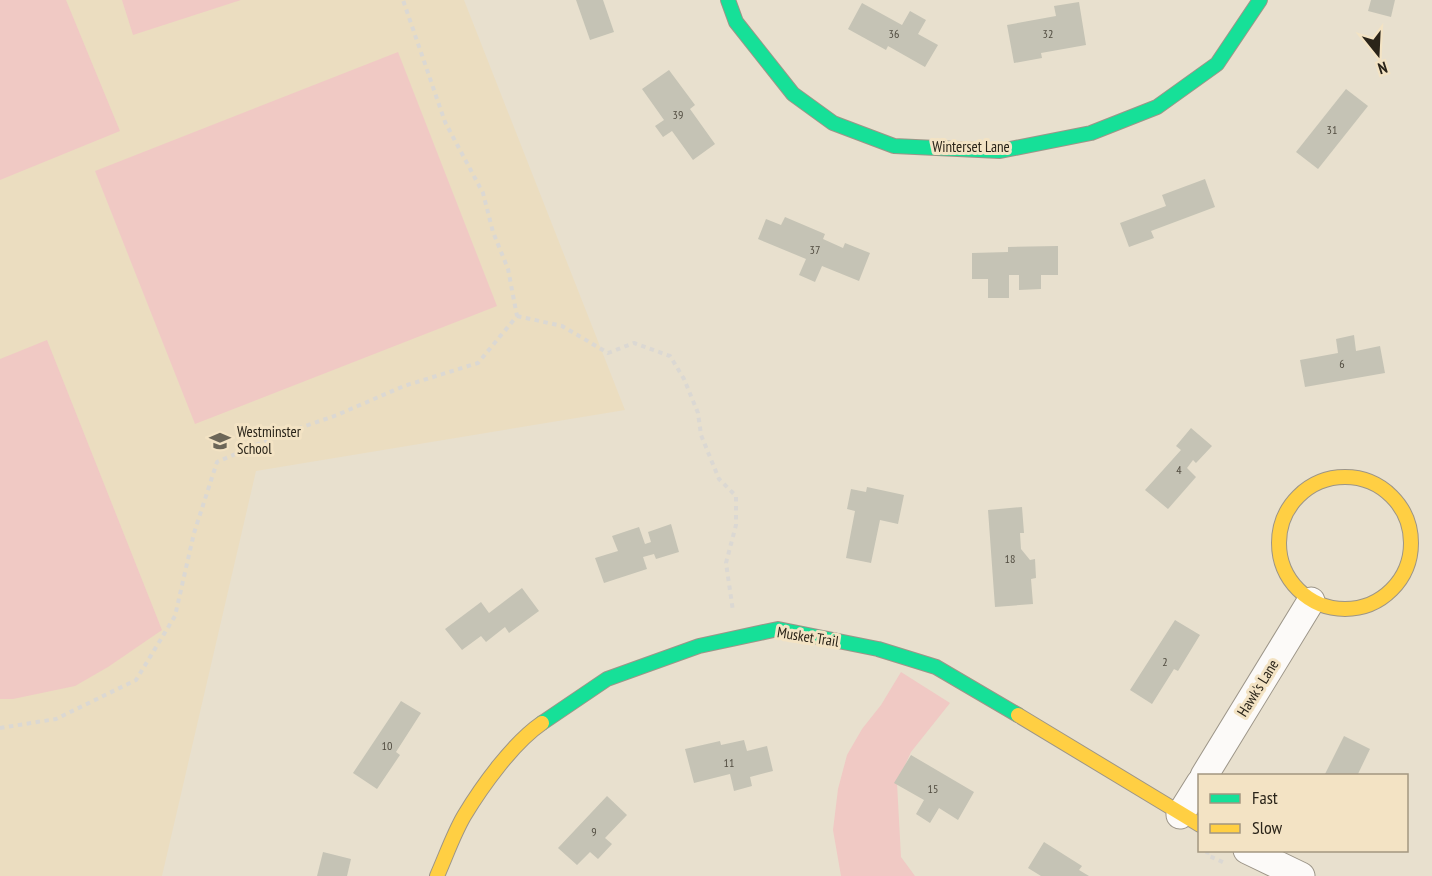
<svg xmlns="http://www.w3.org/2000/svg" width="1432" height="876" viewBox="0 0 1432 876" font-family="'PT Sans Narrow',sans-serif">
  <rect width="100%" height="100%" fill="#e8e0ce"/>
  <polygon fill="#ebddc0" points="0,0 464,0 625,410 256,471 162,876 0,876"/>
  <g fill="#f0c9c4">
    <polygon points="0,0 66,0 120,131 0,180"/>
    <polygon points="122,0 241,0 133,35"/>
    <polygon points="398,52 497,306 195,424 95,171"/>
    <polygon points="47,340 162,630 108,667 75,686 13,699 0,699 0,359"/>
    <polygon points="901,672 950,703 911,752 897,783 901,857 915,876 841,876 833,830 838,789 847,755 862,729 881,705"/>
  </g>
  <g fill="#c5c3b5">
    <polygon points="576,0 603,0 614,32 590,40"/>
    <polygon points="1371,0 1395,0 1391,17 1368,11"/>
    <polygon points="1079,2 1086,45 1041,53 1042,58 1014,63 1007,25 1056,16 1054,6"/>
    <polygon points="862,3 902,25 910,11 926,20 918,34 938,45 925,67 888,46 886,50 848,29"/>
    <polygon points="669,70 695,105 690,109 715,144 693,160 672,131 663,137 655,126 664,120 642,89"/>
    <polygon points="1346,89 1368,106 1318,169 1296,152"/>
    <polygon points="1205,179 1215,207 1151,231 1154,238 1129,247 1120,223 1166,206 1162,195"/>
    <polygon points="785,217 825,234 823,239 843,248 845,243 870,253 859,281 822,266 815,282 799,275 806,259 758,239 766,219 781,225"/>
    <polygon points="1058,246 1058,275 1041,275 1041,289 1019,290 1019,275 1009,275 1009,298 988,298 988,279 972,279 972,253 1008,252 1008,247"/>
    <polygon points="1354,335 1356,351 1380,346 1385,373 1305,387 1300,360 1338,353 1336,339"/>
    <polygon points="1191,428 1212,446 1196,463 1193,460 1187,468 1196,477 1168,509 1145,490 1181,450 1176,446"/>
    <polygon points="867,487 904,495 898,524 880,520 871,563 846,558 855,511 847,509 851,489 866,492"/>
    <polygon points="1022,507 1024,533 1020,533 1021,549 1030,560 1035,559 1036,578 1031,579 1033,604 995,607 988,510"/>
    <polygon points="671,524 679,552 656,559 654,554 643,557 647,569 604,583 595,558 618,551 612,536 639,527 645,544 651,542 648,532"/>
    <polygon points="522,588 539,611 509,633 505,627 486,642 481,636 462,650 445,629 481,602 489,613"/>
    <polygon points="1175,620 1200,635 1178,671 1174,669 1152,704 1130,690"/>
    <polygon points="401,701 421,713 396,752 400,755 377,789 353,773"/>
    <polygon points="1344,736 1370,749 1357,776 1324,776"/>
    <polygon points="744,740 747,751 767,746 773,771 750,777 752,786 734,791 730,774 694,783 685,749 720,741 721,745"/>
    <polygon points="911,755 974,792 958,820 939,808 930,823 916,814 924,800 894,783"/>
    <polygon points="607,796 627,815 605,838 612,844 598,859 590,852 577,865 558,848"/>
    <polygon points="1044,842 1082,866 1079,870 1089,876 1041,876 1028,868"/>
    <polygon points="323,852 351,859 347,876 317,876"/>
  </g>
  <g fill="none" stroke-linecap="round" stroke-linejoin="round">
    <defs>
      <g id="street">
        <polyline points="1204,776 1311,601"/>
        <polyline points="1180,815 1200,783"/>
        <polyline points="1247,850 1301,876"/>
      </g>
      <g id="fast">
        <polyline points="728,0 736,22 793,94 833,123 894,146 1000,151 1091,133 1157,107 1217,64 1260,0"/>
        <polyline points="542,723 607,679 699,646 778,629 878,649 936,667 1018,715"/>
      </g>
      <g id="slow">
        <circle cx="1345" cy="543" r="66"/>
        <polyline points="1018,715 1200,825"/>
        <path d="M437,876c9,-20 16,-41 27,-60 18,-30 49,-73 78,-93"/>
      </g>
    </defs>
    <use href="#street" stroke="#9c9588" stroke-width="29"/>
    <use href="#fast" stroke="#9c9588" stroke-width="16"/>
    <use href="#slow" stroke="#9c9588" stroke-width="16"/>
    <g stroke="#dbd8d3" stroke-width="4" stroke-dasharray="4.5 4.5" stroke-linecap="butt">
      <polyline points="517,316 562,326 608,353 634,343 670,356 684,379 698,413 701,435 719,479 736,496 736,525 726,563 733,611"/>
      <polyline points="0,728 56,719 136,680 175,616 194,533 217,462 277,436 337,415 404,386 478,363 517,316 508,269 493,232 483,193 445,122 403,0"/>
      <polyline points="1208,850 1207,855 1227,864"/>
    </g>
    <use href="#street" stroke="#fcfaf8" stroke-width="27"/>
    <use href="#fast" stroke="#16e098" stroke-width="14"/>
    <use href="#slow" stroke="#ffcf43" stroke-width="14"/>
  </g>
  <defs>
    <symbol id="school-bare" viewBox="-9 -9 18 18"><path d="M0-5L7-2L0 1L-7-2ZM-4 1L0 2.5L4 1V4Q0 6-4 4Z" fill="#6c6658" stroke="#f3e3c4" stroke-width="2.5" paint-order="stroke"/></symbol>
  </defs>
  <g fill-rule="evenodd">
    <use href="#school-bare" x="205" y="426" width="30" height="30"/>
  </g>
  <g text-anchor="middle" stroke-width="6" stroke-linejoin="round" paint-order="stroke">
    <g font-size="12" fill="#514c40">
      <text x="894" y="38">36</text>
      <text x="1048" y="38">32</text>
      <text x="678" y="119">39</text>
      <text x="1332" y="134">31</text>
      <text x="815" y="254">37</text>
      <text x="1342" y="368">6</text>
      <text x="1179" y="474">4</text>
      <text x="1010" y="563">18</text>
      <text x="1165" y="666">2</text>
      <text x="387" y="750">10</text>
      <text x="729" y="767">11</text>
      <text x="933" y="793">15</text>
      <text x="594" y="836">9</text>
    </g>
    <g font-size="15" fill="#2a2419" stroke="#f3e3c4">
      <text x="971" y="152">Winterset Lane</text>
      <text transform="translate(808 637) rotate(9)" y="5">Musket Trail</text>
      <text transform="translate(1258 688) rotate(-58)" y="5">Hawk's Lane</text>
    </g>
    <g font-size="15" fill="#2a2419" stroke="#f3e3c4" text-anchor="start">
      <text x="237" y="437">Westminster<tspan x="237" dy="17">School</tspan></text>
    </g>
  </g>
  <rect x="1198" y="774" width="210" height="78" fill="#f3e3c4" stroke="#a39780" stroke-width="1.5"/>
  <rect x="1210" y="794" width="30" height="9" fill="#16e098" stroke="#a39780" stroke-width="1.5"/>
  <text x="1252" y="804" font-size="18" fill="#2a2419">Fast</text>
  <rect x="1210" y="824" width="30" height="9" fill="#ffcf43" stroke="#a39780" stroke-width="1.5"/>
  <text x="1252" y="834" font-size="18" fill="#2a2419">Slow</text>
  <g transform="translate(1378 54) rotate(162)" stroke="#f3e3c4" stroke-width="4.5" paint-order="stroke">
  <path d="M0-4.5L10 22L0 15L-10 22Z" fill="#2a2419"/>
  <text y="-9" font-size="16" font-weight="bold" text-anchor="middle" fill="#2a2419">N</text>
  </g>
</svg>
